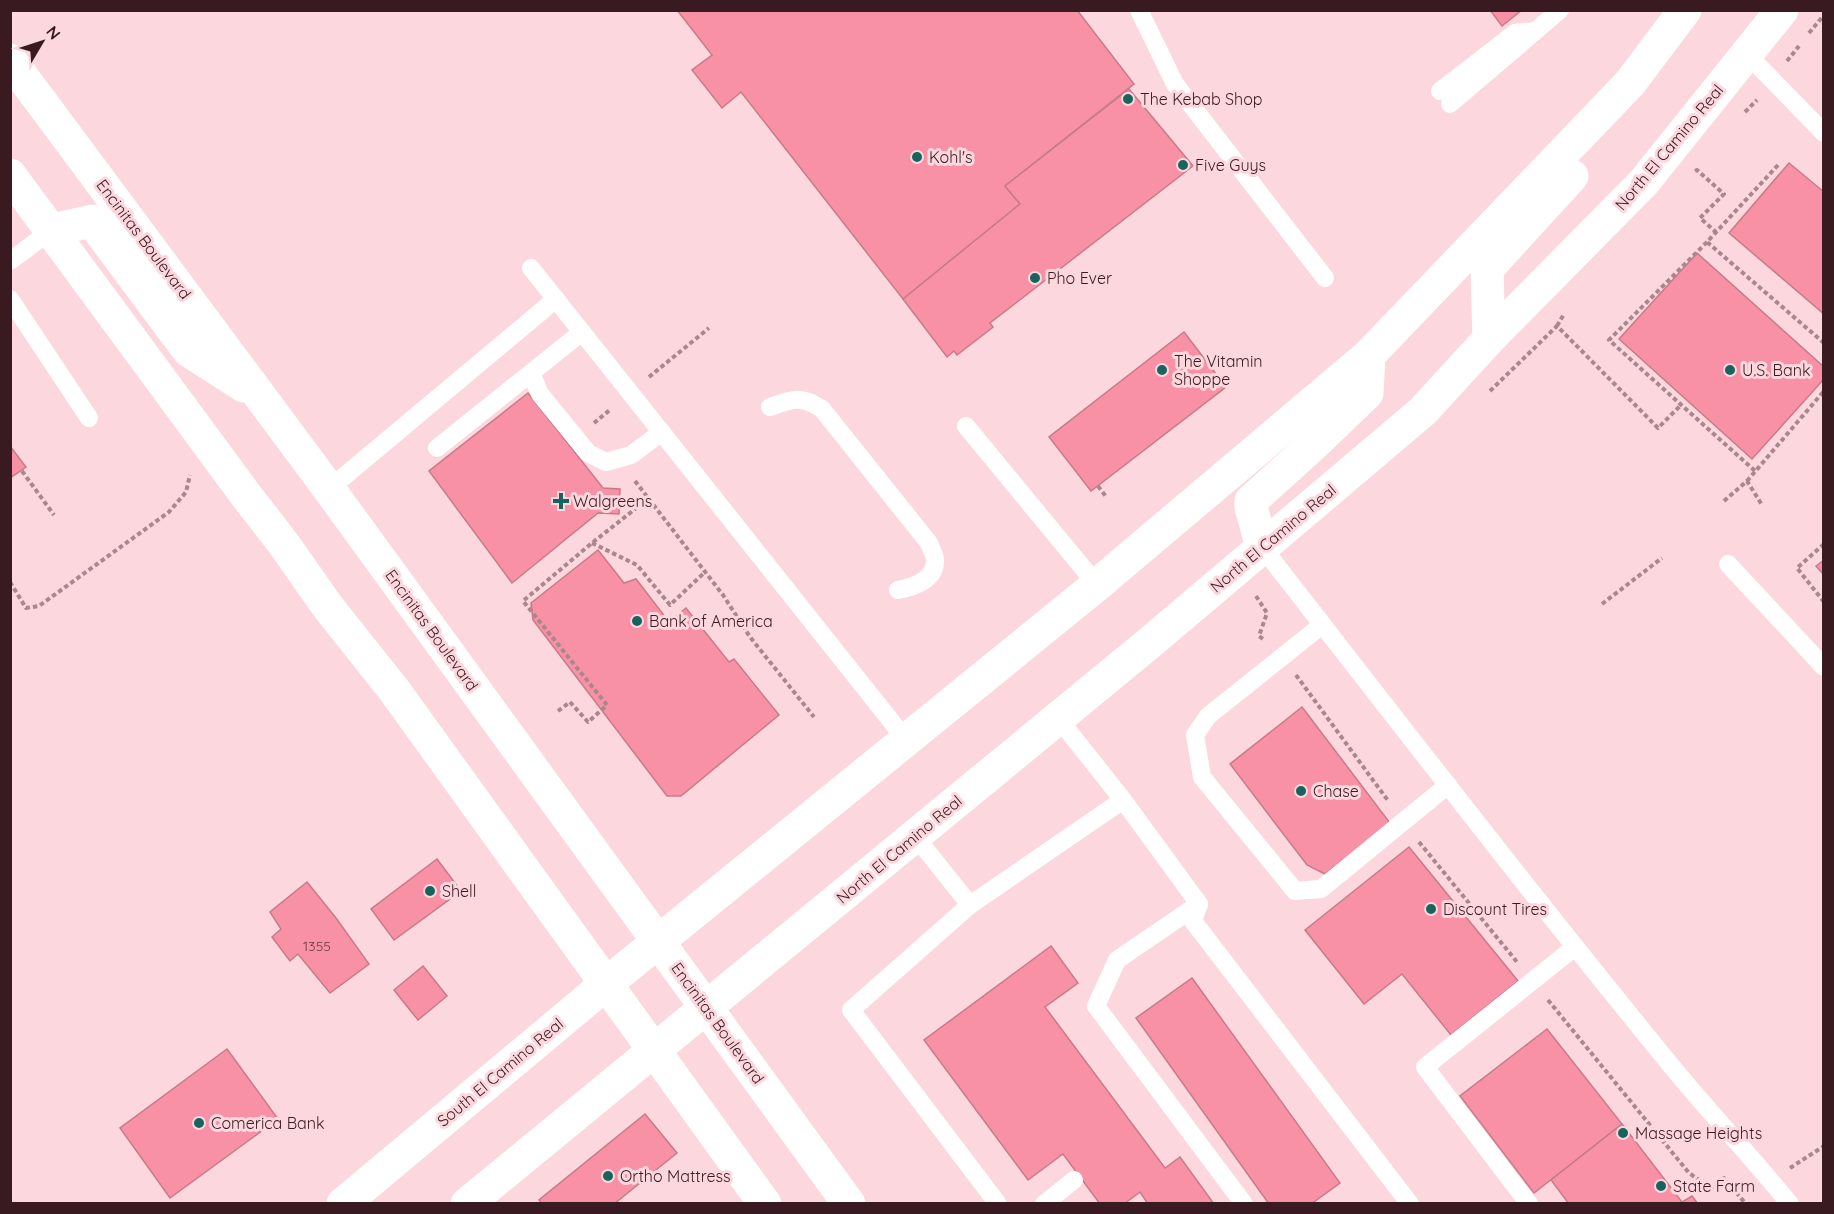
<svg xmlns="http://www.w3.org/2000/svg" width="1834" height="1214" viewBox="0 0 1834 1214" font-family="Quicksand,sans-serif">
  <rect width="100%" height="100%" fill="#fcd8de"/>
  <g fill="#f891a6" stroke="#c97a8a" stroke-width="1.5">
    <polygon points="677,10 1077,10 1134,84 1005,186 1020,204 903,299 741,92 722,108 692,70 712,55"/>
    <polygon points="1490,10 1522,10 1502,26"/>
    <polygon points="1129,89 1193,166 990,323 993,327 957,355 954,351 947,357 903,299 1020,204 1005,186"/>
    <polygon points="1789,163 1824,192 1824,314 1729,233"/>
    <polygon points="1697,253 1824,367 1824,379 1752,459 1619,339"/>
    <polygon points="1184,332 1226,387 1091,491 1049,437"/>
    <polygon points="528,393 603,488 620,489 619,514 598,513 512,583 429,471"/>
    <polygon points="10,446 26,467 10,478"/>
    <polygon points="598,550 624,583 636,579 669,622 686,608 729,662 734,659 779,715 681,796 667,796 533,620 531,603"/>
    <polygon points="1824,560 1824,575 1816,566"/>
    <polygon points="1302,707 1390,823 1325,874 1307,865 1230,764"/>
    <polygon points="1409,847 1518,981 1451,1035 1402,974 1364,1004 1305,930"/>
    <polygon points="437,859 461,891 394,940 371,909"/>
    <polygon points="307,882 336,918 369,964 330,993 298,954 290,961 272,937 281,929 270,912"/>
    <polygon points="1051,946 1078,983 1045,1007 1165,1168 1180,1157 1214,1204 1148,1204 1140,1192 1124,1204 1100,1204 1063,1154 1028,1180 924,1040"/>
    <polygon points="423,966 447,996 418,1020 394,990"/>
    <polygon points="1192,978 1340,1183 1311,1204 1269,1204 1136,1018"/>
    <polygon points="1547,1029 1622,1124 1534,1193 1460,1096"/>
    <polygon points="227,1049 278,1119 170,1198 120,1128"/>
    <polygon points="645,1114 677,1153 614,1204 542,1204 539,1200"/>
    <polygon points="1622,1124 1682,1202 1681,1204 1569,1204 1551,1180"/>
    <polygon points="1692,1196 1698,1204 1681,1204 1682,1202"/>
  </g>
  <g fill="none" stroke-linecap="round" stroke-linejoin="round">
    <g stroke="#a9878d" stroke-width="4" stroke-dasharray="4.5 3" stroke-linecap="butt">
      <polyline points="1809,33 1824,15"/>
      <polyline points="1787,61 1799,46"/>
      <polyline points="1745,112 1757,100"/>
      <polyline points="1778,165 1707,242 1824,343"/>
      <polyline points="1695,171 1697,170 1724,194 1700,218 1716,232"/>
      <polyline points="1707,242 1609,340 1755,471"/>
      <polyline points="1557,326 1564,314"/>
      <polyline points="649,377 709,328"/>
      <polyline points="1490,391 1557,326 1658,428 1681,405"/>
      <polyline points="594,423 611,409"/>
      <polyline points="22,471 54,515"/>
      <polyline points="635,481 723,595 750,637 814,717"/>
      <polyline points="1747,481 1824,391"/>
      <polyline points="1098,486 1107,498"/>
      <polyline points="1724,501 1747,481 1762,505"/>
      <polyline points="592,543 637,565 670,605 705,572"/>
      <polyline points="1824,544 1797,568 1824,602"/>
      <polyline points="10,582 26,608 39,606 169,512 186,492 190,475"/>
      <polyline points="1256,596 1267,613 1259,636 1263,639"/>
      <polyline points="1602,604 1662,558"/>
      <polyline points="1296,675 1389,802"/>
      <polyline points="558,711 570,702 588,722 607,705 523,601 592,543 649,498"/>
      <polyline points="1419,842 1517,962"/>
      <polyline points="1548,1000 1689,1173 1711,1188 1724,1178 1745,1203"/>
      <polyline points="1790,1168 1824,1146"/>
    </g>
    <g stroke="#fff" stroke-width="18">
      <polyline points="1139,10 1175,84 1325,278"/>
      <polyline points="1747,54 1824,133"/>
      <polyline points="1440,91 1515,33 1535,31"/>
      <polyline points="1450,104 1560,10"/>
      <polyline points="10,261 52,230"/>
      <polyline points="531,268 907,741"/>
      <polyline points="10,299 89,418"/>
      <polyline points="531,373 540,394 588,453 606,462 631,455 662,432"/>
      <path d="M770,407c23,-8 30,-12 52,2l107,134c2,6 7,13 6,19 -1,19 -22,25 -37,28"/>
      <polyline points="966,426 1097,585"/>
      <polyline points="437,448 582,332"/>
      <polyline points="329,489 556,299"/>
      <path d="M1262,547c135,173 268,346 407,516 39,48 82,93 121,141"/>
      <polyline points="1728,564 1824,667"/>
      <polyline points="1322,625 1208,716 1195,735 1202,777 1295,891 1321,889 1448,785"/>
      <polyline points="1123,800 1199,904"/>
      <polyline points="915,836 970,905 851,1010 998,1204"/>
      <polyline points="1199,904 1117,960 1096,1006 1244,1204"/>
      <polyline points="1199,904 1193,921 1410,1204"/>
      <polyline points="970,905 1123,800 1058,718"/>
      <polyline points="1044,1204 1074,1180"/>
      <polyline points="1529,1204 1425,1067 1575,947"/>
    </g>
    <g stroke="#fff" stroke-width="33">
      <polyline points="10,60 329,489 849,1204"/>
      <polyline points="10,175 245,494 283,543 328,607 394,690 765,1204"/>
      <polyline points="52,230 92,221 188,350 244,386"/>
      <polyline points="1489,339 1487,269 1572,176"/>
      <polyline points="1262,547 1251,507 1251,501 1314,444 1367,393 1369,355"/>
      <polyline points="343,1204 606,984 1097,585 1369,355 1630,83 1685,10"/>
      <polyline points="467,1204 1147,645 1423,411 1489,339 1644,182 1782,10"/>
    </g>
  </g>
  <g fill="#17645e" stroke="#fcd8de" stroke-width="2">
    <circle cx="1128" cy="99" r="6"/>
    <circle cx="917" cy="157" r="6"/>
    <circle cx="1183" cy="165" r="6"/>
    <circle cx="1035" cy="278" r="6"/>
    <circle cx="1162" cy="370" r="6"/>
    <circle cx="1730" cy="370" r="6"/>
    <path d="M558 492h6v6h6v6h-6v6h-6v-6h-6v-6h6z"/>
    <circle cx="637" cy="621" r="6"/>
    <circle cx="1301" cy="791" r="6"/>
    <circle cx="430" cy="891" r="6"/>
    <circle cx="1431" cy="909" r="6"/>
    <circle cx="199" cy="1123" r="6"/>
    <circle cx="1623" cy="1133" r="6"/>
    <circle cx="608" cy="1176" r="6"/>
    <circle cx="1661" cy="1186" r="6"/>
  </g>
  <g text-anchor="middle" stroke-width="6" stroke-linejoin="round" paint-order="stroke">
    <g font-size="14" fill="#6a3842">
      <text x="317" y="951">1355</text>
    </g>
    <g font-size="16" fill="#3a1a21" stroke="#fcd8de" text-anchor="start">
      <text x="1140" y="105">The Kebab Shop</text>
      <text x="929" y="163">Kohl's</text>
      <text x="1195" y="171">Five Guys</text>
      <text x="1047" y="284">Pho Ever</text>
      <text x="1174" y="367">The Vitamin<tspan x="1174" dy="18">Shoppe</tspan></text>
      <text x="1742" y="376">U.S. Bank</text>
      <text x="573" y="507">Walgreens</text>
      <text x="649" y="627">Bank of America</text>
      <text x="1313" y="797">Chase</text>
      <text x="442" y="897">Shell</text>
      <text x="1443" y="915">Discount Tires</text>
      <text x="211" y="1129">Comerica Bank</text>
      <text x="1635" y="1139">Massage Heights</text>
      <text x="620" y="1182">Ortho Mattress</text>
      <text x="1673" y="1192">State Farm</text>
    </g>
    <g font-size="16" fill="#3a1a21" stroke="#fcd8de">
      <text transform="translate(1669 147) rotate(-50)" y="6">North El Camino Real</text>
      <text transform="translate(144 239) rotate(53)" y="6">Encinitas Boulevard</text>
      <text transform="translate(1273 538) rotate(-40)" y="6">North El Camino Real</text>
      <text transform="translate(432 630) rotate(54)" y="6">Encinitas Boulevard</text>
      <text transform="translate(899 849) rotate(-40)" y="6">North El Camino Real</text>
      <text transform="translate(718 1023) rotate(54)" y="6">Encinitas Boulevard</text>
      <text transform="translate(500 1072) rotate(-40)" y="6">South El Camino Real</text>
    </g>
  </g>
  <rect width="1834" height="1214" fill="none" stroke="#3a1a21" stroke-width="24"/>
  <g transform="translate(42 42) rotate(51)" stroke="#fcd8de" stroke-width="4.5" paint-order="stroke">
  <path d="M0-4.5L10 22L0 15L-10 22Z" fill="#3a1a21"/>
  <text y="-9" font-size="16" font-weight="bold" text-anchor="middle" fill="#3a1a21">N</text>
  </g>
</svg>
